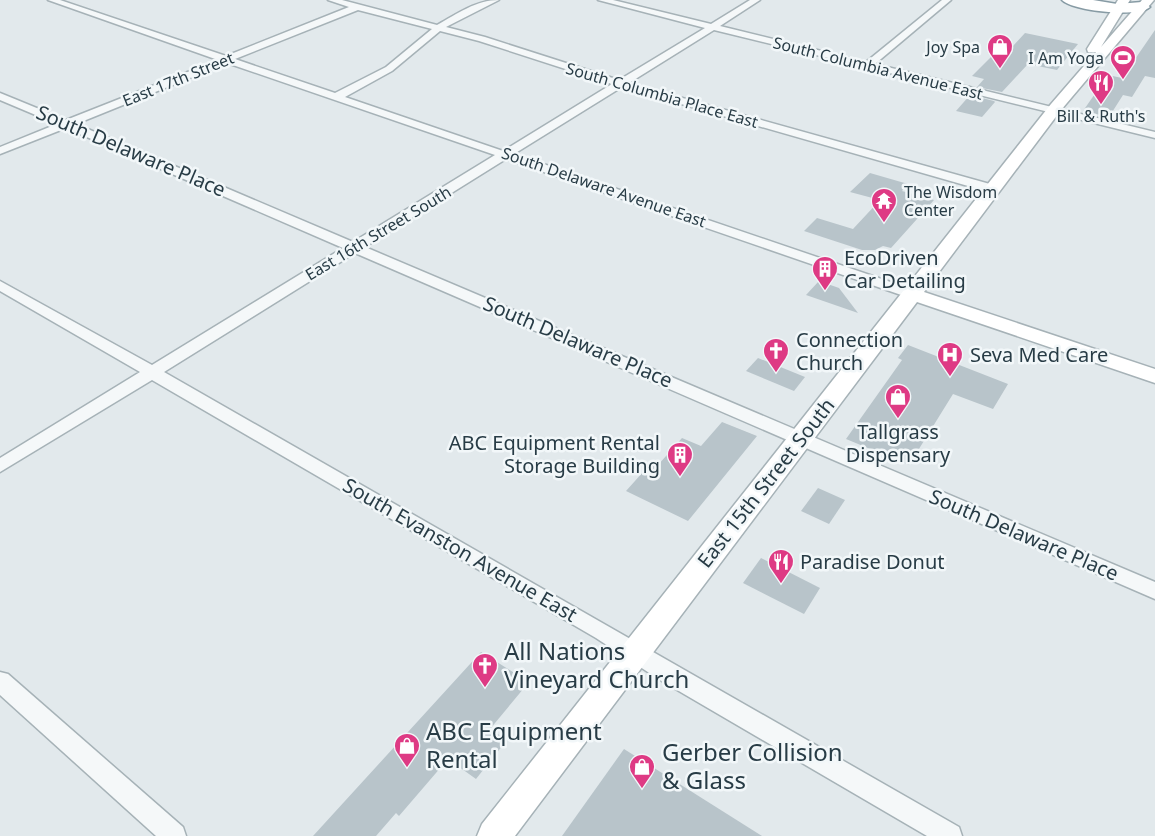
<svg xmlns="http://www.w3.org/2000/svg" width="1155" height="836" viewBox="0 0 1155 836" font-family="'Noto Sans',sans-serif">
  <rect width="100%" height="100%" fill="#e2e9ec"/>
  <g fill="#b8c4ca">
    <polygon points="1155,30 1155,78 1145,76 1132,97 1123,95 1109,117 1083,111 1108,75 1122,78"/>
    <polygon points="1025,33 1078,44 1057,70 1028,64 1002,92 977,87 984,79 972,76 1001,47 1008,48 1013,46"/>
    <polygon points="970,95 994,101 995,102 982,117 956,111"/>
    <polygon points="870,173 908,184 902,191 934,200 891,248 883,246 875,250 862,250 804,231 817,218 853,229 880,200 850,192"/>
    <polygon points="819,281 839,288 858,313 806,295"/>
    <polygon points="908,345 1008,384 993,409 953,394 909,465 846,439 902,360 898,358"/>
    <polygon points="758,358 805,377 794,391 746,371"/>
    <polygon points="722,422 757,436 688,521 626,491 652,462 658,465 682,438 701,446"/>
    <polygon points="818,488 845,500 829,524 801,511"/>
    <polygon points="761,558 820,588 804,614 743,583"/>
    <polygon points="481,652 529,682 490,729 507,740 476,779 448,759 399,816 396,813 376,836 313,836"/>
    <polygon points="624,749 762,836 562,836"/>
  </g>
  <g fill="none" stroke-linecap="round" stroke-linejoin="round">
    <defs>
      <g id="minor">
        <path d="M48,0h12l166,56 123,-49 -21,-7h14l95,25c20,-11 39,-25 62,-25l-53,27 39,10 134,43 86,-52 -107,-28h15l98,24 39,-24h10l-40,26 146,36 76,-62h9l-76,64 280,68v6l-441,-108 -85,53 368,103 2,3 -6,4 -4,-1 -367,-105 -108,67 403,137 2,3 -2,3h-10l-401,-138 -141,88 790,335v17l-800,-346 -191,119 795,455 3,9h-35l-267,-156 -64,-42 -444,-258 -152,92v-14l140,-86 -140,-81v-10l152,84 191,-117 -277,-120 -66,26v-7l57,-23 -57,-24v-7l66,27 152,-60zM358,10l74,19 -46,38 -51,26 -100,-34zM440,31l39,10 133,43 -109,67 -158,-54 47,-26zM227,63l268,92 -142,87 -277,-118z"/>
        <polygon points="0,672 8,674 183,827 186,836 156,836 0,695"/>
      </g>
      <polygon id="secondary" points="1118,0 1130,0 1101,47 1142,0 1154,0 1061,110 924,292 1155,369 1155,383 917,302 515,836 477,836 482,824 1051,104 1096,52 1088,52 1087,49"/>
      <path id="motorway" d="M1062,0h31l24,4 25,-2 8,5c-11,11 -78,4 -88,-7z"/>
    </defs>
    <use href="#minor" stroke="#a6b2b7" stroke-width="3"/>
    <use href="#secondary" stroke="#a6b2b7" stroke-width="3"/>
    <use href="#motorway" stroke="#879ba4" stroke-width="3"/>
    <use href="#minor" fill="#f5f8f9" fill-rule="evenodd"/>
    <use href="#secondary" fill="#fff" fill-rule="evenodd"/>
    <use href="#motorway" fill="#fff" fill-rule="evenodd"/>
  </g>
  <defs>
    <symbol id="shop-pin" viewBox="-11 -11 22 30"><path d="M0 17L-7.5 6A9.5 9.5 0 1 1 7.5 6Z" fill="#de3a84" stroke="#f2f7f9"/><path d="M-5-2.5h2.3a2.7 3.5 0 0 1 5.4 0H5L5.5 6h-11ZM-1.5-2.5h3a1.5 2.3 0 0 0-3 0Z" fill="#fff"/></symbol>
    <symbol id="stadium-pin" viewBox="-11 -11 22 30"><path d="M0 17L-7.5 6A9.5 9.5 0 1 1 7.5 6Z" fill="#de3a84" stroke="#f2f7f9"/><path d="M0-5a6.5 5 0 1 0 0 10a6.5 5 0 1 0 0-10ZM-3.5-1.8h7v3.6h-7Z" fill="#fff"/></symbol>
    <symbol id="restaurant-pin" viewBox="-11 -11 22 30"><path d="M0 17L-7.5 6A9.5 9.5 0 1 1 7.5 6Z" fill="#de3a84" stroke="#f2f7f9"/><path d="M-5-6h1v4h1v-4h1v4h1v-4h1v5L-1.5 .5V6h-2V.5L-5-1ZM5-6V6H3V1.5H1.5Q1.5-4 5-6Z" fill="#fff"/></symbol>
    <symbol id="temple-pin" viewBox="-11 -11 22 30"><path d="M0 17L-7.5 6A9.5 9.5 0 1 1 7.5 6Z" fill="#de3a84" stroke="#f2f7f9"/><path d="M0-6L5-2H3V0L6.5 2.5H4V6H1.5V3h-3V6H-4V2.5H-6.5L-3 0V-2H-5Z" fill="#fff"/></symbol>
    <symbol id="building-pin" viewBox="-11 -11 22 30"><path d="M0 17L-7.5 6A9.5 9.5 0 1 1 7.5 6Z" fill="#de3a84" stroke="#f2f7f9"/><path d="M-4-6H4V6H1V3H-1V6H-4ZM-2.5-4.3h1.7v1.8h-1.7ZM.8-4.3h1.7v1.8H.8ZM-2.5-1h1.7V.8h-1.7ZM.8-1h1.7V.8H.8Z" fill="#fff"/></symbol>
    <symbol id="church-pin" viewBox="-11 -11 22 30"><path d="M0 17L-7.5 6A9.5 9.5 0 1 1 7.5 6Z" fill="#de3a84" stroke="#f2f7f9"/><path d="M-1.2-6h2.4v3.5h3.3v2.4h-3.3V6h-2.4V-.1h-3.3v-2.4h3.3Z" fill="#fff"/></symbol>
    <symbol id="hospital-pin" viewBox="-11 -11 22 30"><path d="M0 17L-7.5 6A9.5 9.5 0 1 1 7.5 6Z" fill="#de3a84" stroke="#f2f7f9"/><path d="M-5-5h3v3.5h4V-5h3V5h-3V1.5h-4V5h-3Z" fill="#fff"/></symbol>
  </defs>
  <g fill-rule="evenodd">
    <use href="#shop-pin" x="985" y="32" width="30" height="40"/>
    <use href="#stadium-pin" x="1108" y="43" width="30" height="40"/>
    <use href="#restaurant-pin" x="1086" y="68" width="30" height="40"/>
    <use href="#temple-pin" x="869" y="186" width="30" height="40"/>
    <use href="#building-pin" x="810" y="254" width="30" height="40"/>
    <use href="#church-pin" x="761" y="336" width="30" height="40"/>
    <use href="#hospital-pin" x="935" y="340" width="30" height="40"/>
    <use href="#shop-pin" x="883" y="382" width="30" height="40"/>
    <use href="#building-pin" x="665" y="440" width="30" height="40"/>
    <use href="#restaurant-pin" x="766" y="547" width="30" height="40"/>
    <use href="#church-pin" x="470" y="651" width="30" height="40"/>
    <use href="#shop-pin" x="392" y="731" width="30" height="40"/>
    <use href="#shop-pin" x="627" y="752" width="30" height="40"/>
  </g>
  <g text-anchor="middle" stroke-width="5" stroke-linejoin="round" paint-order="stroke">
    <g font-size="16" fill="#283c46" stroke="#f2f7f9" text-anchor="end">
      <text x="980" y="53">Joy Spa</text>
      <text x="1104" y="64">I Am Yoga</text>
      <text x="1101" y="122" text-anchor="middle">Bill &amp; Ruth's</text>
      <text x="904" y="198" text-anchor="start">The Wisdom<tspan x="904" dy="18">Center</tspan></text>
    </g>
    <g font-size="16" fill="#283c46" stroke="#f2f7f9">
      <text transform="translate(878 68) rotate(14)" y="6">South Columbia Avenue East</text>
      <text transform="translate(178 79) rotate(-22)" y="6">East 17th Street</text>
      <text transform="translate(662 95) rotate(16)" y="6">South Columbia Place East</text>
      <text transform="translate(604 187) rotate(19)" y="6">South Delaware Avenue East</text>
      <text transform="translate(378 233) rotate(-31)" y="6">East 16th Street South</text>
    </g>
    <g font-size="20" fill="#283c46" stroke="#f2f7f9">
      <text transform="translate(131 151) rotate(23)" y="7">South Delaware Place</text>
      <text transform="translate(578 342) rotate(23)" y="7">South Delaware Place</text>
      <text transform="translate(766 483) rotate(-52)" y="7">East 15th Street South</text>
      <text transform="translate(1024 535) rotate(23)" y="7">South Delaware Place</text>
      <text transform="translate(460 550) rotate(30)" y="7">South Evanston Avenue East</text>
    </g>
    <g font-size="20" fill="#283c46" stroke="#f2f7f9" text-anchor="start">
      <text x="844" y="265">EcoDriven<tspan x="844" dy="23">Car Detailing</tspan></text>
      <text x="796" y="347">Connection<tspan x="796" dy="23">Church</tspan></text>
      <text x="970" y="362">Seva Med Care</text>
      <text x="898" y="439" text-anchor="middle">Tallgrass<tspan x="898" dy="23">Dispensary</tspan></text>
      <text x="660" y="450" text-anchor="end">ABC Equipment Rental<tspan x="660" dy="23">Storage Building</tspan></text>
      <text x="800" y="569">Paradise Donut</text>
    </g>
    <g font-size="24" fill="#283c46" stroke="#f2f7f9" text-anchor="start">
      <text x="504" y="660">All Nations<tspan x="504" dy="28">Vineyard Church</tspan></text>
      <text x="426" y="740">ABC Equipment<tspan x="426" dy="28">Rental</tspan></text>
      <text x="662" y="761">Gerber Collision<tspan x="662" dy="28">&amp; Glass</tspan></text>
    </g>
  </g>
</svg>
